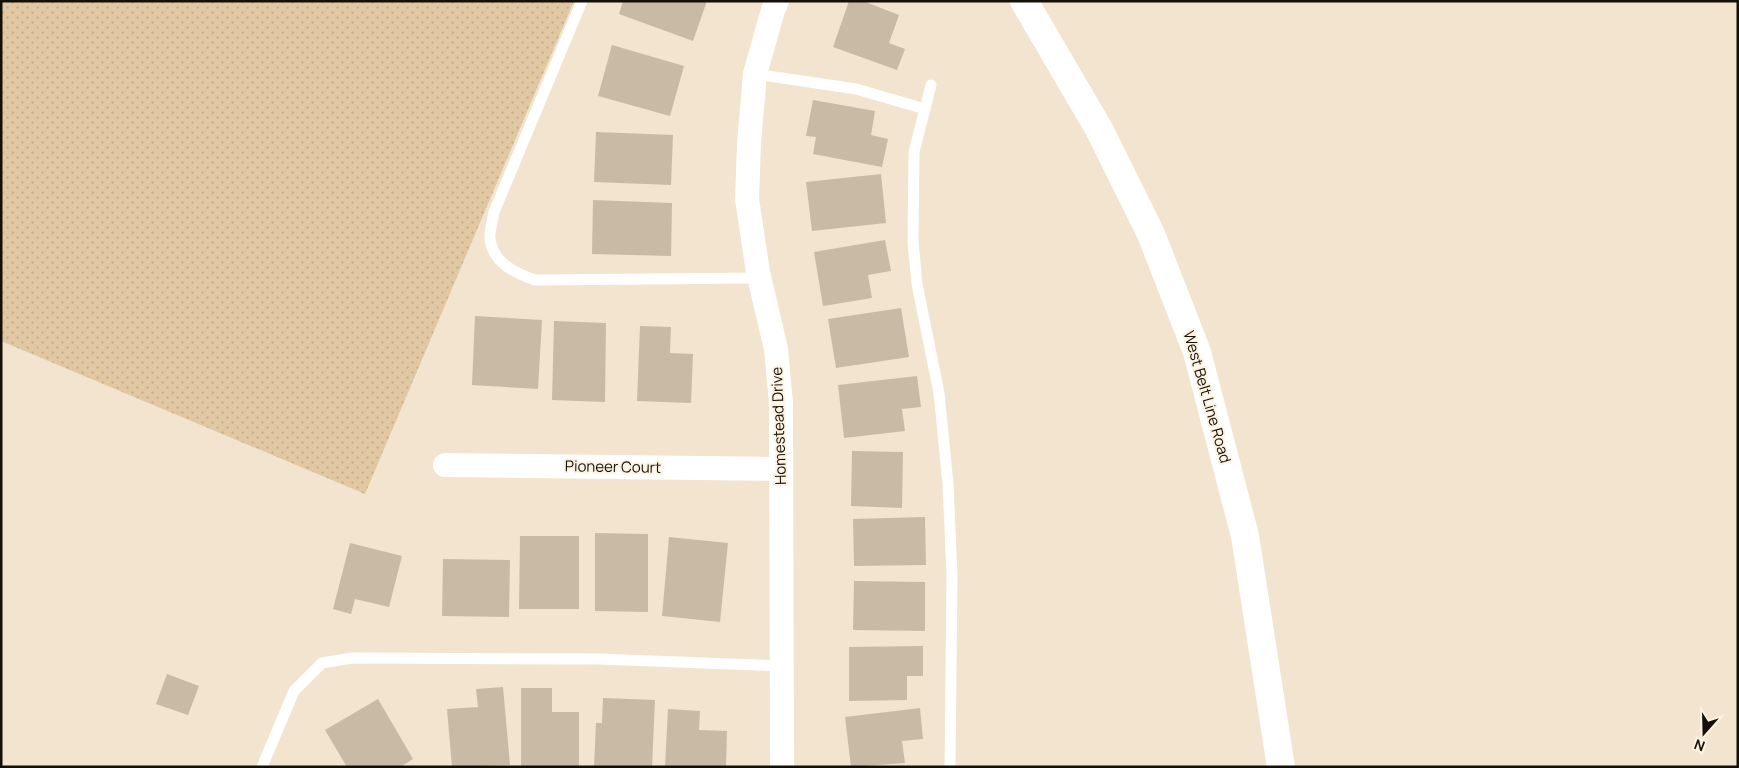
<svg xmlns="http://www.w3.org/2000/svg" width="1739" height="768" viewBox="0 0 1739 768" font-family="Manrope,sans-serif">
  <defs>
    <pattern id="grass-dots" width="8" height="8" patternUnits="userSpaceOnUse" patternTransform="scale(1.25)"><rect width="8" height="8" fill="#e1c8a3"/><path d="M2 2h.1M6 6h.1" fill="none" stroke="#c0ab8b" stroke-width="1.8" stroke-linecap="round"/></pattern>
  </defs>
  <rect width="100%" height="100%" fill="#f2e4cf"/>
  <polygon fill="url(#grass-dots)" points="1,1 574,1 365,494 1,341"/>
  <g fill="#c8baa5">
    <polygon points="623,1 707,1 693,41 619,14"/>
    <polygon points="849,1 863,1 899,15 889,43 905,49 897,70 833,47"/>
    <polygon points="612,45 684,66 670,116 598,96"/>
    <polygon points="813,100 875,111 871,135 888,139 882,167 813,154 816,137 806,136"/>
    <polygon points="596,132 673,135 671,185 594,182"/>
    <polygon points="881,174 886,223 812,231 806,182"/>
    <polygon points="593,200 672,203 671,256 592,254"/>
    <polygon points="885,240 891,271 868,275 872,298 823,306 814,252"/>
    <polygon points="901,308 909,357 836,368 828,319"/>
    <polygon points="475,316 542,320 538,389 472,385"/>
    <polygon points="554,321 606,323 605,402 552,400"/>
    <polygon points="640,326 671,327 670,353 693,354 691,403 637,401"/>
    <polygon points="917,376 921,407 902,409 905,431 844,438 838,385"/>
    <polygon points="852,451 903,452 902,508 851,506"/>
    <polygon points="925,517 926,565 854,566 853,519"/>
    <polygon points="595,533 648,534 648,612 595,611"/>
    <polygon points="520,536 579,536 579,609 519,609"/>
    <polygon points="669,537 728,543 720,622 662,616"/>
    <polygon points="350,543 402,556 389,607 355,599 351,614 333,609"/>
    <polygon points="443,559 510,560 509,617 442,616"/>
    <polygon points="854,581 925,582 925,631 853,630"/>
    <polygon points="923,646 923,676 907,676 907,700 849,701 849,647"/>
    <polygon points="167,674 199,686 188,715 156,704"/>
    <polygon points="503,687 510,765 452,767 447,709 478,707 476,689"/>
    <polygon points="521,688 552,688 552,712 579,712 579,766 521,767"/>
    <polygon points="603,698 655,700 652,767 594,767 596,723 602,723"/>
    <polygon points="378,699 413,759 400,767 347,767 325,730"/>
    <polygon points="920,708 923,739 902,741 905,763 851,767 845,717"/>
    <polygon points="668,709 700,711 699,730 727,731 726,767 665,767"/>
  </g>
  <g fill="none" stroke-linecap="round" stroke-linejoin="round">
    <g stroke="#fff" stroke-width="11">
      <path d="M582,1l-88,211c-1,8 -5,19 -4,27 3,24 25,34 45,41l224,-2"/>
      <polyline points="755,74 856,89 925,109"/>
      <polyline points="931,85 914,152 913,242 917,284 939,393 948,484 952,575 950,767"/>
      <polyline points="262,767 294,691 322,663 352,658 599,659 783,666"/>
    </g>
    <g stroke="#fff" stroke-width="24">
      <polyline points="777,1 773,10 755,74 749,143 747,199 758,272 776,349 781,403 782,767"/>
      <polyline points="445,465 781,469"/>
    </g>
    <polyline stroke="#fff" stroke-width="28" points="1024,1 1099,129 1151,234 1197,352 1245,536 1281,767"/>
  </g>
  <g text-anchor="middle" stroke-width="4" stroke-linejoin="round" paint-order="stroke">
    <g font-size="15" fill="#141008" stroke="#fdf2e1">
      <text transform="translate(1207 397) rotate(74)" y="5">West Belt Line Road</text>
      <text transform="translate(779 426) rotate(-92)" y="5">Homestead Drive</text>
      <text transform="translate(613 467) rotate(1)" y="5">Pioneer Court</text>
    </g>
  </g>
  <rect width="1739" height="768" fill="none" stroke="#141008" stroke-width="5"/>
  <g transform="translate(1704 733) rotate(200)" stroke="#fdf2e1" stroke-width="4" paint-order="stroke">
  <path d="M0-4L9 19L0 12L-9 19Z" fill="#141008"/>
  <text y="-8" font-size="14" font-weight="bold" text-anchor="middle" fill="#141008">N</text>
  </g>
</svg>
